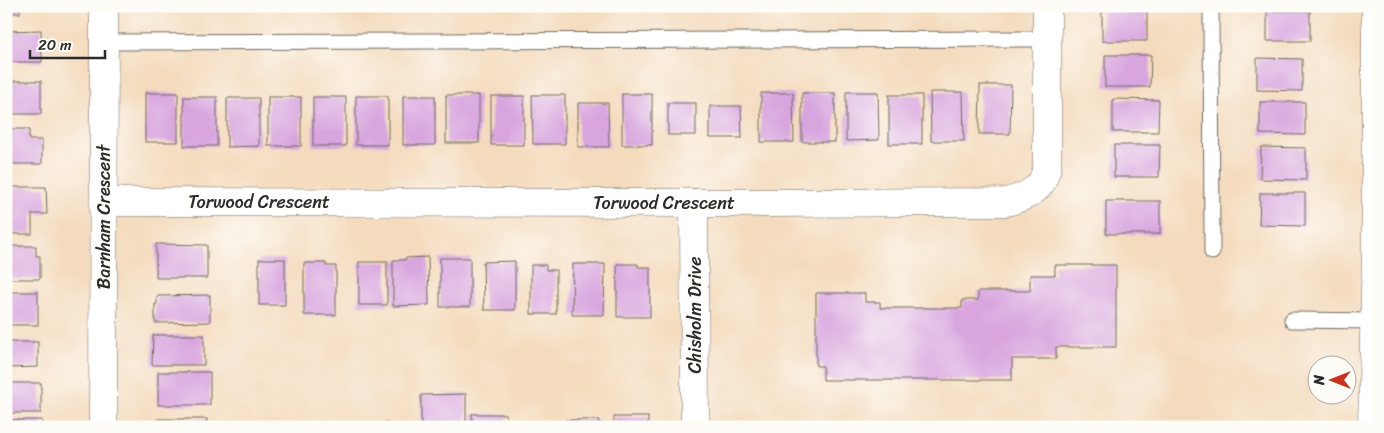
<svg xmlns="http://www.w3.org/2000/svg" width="1384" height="433" viewBox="0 0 1384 433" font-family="Sriracha,sans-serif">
  <rect width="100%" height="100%" fill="#fdfcf7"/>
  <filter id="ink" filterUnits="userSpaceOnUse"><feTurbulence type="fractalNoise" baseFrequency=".02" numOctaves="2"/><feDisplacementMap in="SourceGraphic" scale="10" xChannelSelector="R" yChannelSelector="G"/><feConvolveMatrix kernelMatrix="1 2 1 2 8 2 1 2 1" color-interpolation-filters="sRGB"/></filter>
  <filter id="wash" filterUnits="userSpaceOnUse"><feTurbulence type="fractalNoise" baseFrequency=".0096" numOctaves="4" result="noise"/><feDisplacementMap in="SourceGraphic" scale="20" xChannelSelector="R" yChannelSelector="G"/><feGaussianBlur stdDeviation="1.12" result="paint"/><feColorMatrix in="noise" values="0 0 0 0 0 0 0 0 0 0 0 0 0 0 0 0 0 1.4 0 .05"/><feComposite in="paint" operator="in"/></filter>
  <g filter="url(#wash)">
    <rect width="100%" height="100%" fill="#f4dbbe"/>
    <g id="blocks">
      <g fill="#d8a5df">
        <rect x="6" y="6" width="14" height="7"/>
        <polygon points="1102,8 1147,9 1147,41 1102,41"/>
        <rect x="1267" y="11" width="43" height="30"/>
        <polygon points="41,30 42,62 6,62 6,31"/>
        <polygon points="1105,55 1151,55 1150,87 1105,87"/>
        <polygon points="1257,58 1302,59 1302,91 1257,90"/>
        <rect x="6" y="81" width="35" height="33"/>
        <polygon points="980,85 1011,85 1010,134 979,134"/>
        <polygon points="846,92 878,92 879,140 846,141"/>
        <polygon points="930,92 963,92 964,141 931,141"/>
        <rect x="145" y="93" width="33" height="49"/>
        <polygon points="761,93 793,93 794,142 761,142"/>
        <rect x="802" y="93" width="33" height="49"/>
        <rect x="622" y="94" width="30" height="51"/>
        <rect x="446" y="95" width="33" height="48"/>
        <polygon points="532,95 565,95 565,144 533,144"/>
        <rect x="889" y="95" width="33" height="49"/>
        <rect x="356" y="96" width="32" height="49"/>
        <rect x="403" y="96" width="32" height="49"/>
        <rect x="491" y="96" width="33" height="49"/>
        <rect x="184" y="97" width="33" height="49"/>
        <rect x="268" y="97" width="33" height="49"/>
        <rect x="313" y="97" width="33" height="49"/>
        <polygon points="227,98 259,98 259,146 227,147"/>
        <polygon points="1113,99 1159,100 1158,132 1113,132"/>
        <polygon points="1260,102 1305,102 1305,135 1260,134"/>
        <polygon points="578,103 608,103 609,147 578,147"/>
        <rect x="668" y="103" width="28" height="32"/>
        <polygon points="710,106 741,106 742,138 710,138"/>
        <polygon points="6,129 29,129 29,140 42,140 42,164 6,164"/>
        <polygon points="1114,145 1160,145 1159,177 1114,177"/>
        <polygon points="1261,147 1306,148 1306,180 1260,179"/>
        <polygon points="6,187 46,187 47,214 32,214 32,234 6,234"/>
        <polygon points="1260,193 1305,193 1305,226 1259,225"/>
        <rect x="1106" y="201" width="54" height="33"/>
        <polygon points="156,244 207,245 207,278 156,278"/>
        <polygon points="6,246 36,246 36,256 40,256 40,279 6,279"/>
        <polygon points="428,257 429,305 393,306 393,260 405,260 405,258"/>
        <rect x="440" y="258" width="30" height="49"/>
        <rect x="259" y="259" width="26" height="46"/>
        <polygon points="515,261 515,310 484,310 483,262"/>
        <rect x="359" y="262" width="28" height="43"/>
        <polygon points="304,263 326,263 326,266 336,266 336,315 304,315"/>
        <polygon points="573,264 605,264 604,315 572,315"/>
        <polygon points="617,264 638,264 638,267 650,267 650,317 617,317"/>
        <polygon points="531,265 546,265 546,270 556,270 556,314 531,314"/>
        <polygon points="1055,265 1116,265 1116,347 1056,347 1056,359 1012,359 1012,380 823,380 823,366 816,366 816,293 865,293 865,302 880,302 880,308 962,308 962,300 978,300 978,291 1030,291 1030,275 1055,275"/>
        <rect x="6" y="292" width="32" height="33"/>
        <polygon points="210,295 210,322 155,323 155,304 157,304 157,296"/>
        <polygon points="153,335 204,335 204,365 152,365"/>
        <polygon points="6,342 38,342 38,367 6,368"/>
        <rect x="158" y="372" width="52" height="33"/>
        <rect x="6" y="383" width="35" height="30"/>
        <polygon points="466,394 466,427 421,427 421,395"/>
        <rect x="472" y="414" width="34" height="13"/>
        <rect x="614" y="417" width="34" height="10"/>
        <rect x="158" y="419" width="49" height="8"/>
        <rect x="6" y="420" width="36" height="7"/>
        <rect x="566" y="420" width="33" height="7"/>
        <polygon points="387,422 389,427 378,427"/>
        <rect x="528" y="422" width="30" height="5"/>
      </g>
    </g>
  </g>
  <g filter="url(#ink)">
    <use href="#blocks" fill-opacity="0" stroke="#71695e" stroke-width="1"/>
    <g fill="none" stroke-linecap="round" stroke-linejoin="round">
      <defs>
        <g id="lane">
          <polyline points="1211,6 1212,252"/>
          <polyline points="104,42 1048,39"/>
          <polyline points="1292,320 1374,321"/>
        </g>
        <g id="street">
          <path d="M104,202l618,1 284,-1c13,-3 27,-8 35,-19 3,-4 4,-10 6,-15v-162"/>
          <polyline points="694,203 695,427"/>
          <polyline points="103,427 104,6"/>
          <polyline points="1372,427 1376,249 1376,6"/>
        </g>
      </defs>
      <use href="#lane" stroke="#71695e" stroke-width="17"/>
      <use href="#street" stroke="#71695e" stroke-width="29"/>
      <use href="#lane" stroke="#fff" stroke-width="15"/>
      <use href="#street" stroke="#fff" stroke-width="28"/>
    </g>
  </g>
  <g text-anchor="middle" stroke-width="4" stroke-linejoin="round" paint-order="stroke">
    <g font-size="18" fill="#2b2b2b" stroke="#fdfcf7">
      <text x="259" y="208">Torwood Crescent</text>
      <text x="664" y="209">Torwood Crescent</text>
      <text transform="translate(104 217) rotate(-90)" y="6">Barnham Crescent</text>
      <text transform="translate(695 315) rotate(-90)" y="6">Chisholm Drive</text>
    </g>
  </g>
  <rect width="1384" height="433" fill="none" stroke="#fdfcf7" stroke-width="25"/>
  <g transform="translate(1332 380) rotate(270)"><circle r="24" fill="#fdfcf7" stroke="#a9a8a5"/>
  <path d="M0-4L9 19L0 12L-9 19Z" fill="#c8321e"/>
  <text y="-8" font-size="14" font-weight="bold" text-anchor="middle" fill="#2b2b2b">N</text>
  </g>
  <path d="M30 50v8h75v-8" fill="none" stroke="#2b2b2b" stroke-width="2.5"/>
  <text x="38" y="50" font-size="15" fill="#2b2b2b" stroke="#fdfcf7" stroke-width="4" paint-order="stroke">20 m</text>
</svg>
